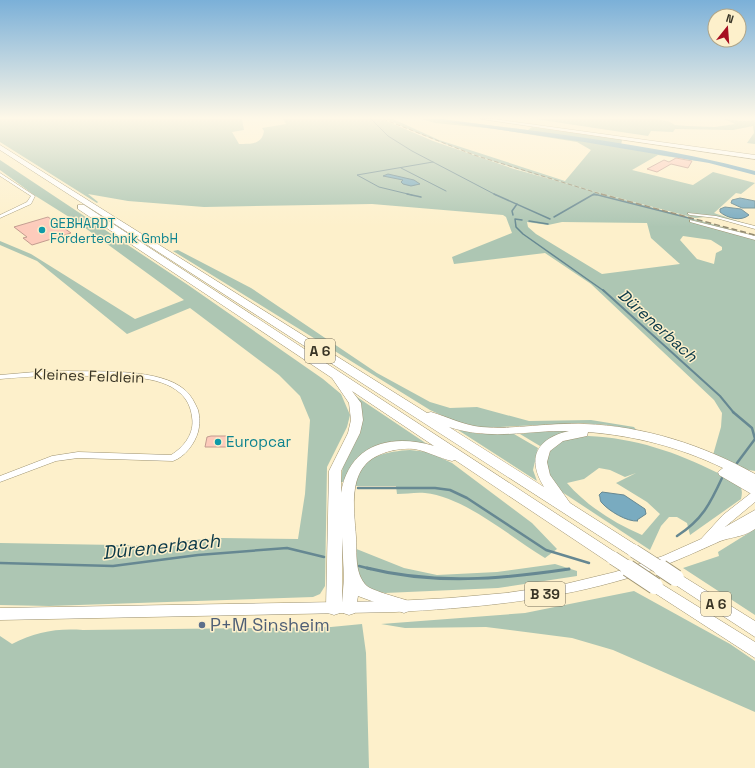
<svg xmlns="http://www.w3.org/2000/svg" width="755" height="768" viewBox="0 0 755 768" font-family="'Space Grotesk',sans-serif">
  <rect width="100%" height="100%" fill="#fdf0cb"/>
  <g fill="#adc6b3" fill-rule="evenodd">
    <path d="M0,119h242l2,11 -12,2 7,12c11,0 23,1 25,-13l-2,-3 24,-4 -3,-5h99l51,22 81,28 241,67v235l-13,-2 -29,-14 8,-28 1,-14 -8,-13 -123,-116 -46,-31 -91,11 -2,-7 60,-24 -6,-16 -3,-2 -131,-11 -168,3 -76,-6 -40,-7 10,8 -1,1 -97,-61zM527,222l21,3 14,-3 85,1 4,15 29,26 -78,10 -66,-40 -8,-7zM683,236l28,4 11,7v3l-6,3 -2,11 -17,-5 -17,-19z"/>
    <path d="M386,119h7l46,21 126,41 26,-31 -14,-8 -81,-13 -61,-6 -14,-4h17l90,11 4,-3 90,13 -1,6 79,13 -2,2 -40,-6 -26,15 61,15 20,-13 42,11 -14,11 -5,-1 -22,20 41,14 -39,-11 -21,2c-104,-28 -211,-53 -309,-99z"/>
    <polygon points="535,119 656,119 668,121 675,125 688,126 715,127 735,124 724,119 744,121 755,120 755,144 747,143 754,133 753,126 733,130 675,129 673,132 651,131 648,136"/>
    <polygon points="0,160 188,285 323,379 341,394 350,415 347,427 327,467 325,586 320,594 313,597 49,606 0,605 0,543 175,546 177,541 222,538 298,539 305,494 310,420 300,396 279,375 190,308 127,334 37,261 0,245 0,241 31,254 135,319 184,300 77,222 34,195 0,170"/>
    <polygon points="178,250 251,288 377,373 430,402 450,408 477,407 529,421 591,420 634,427 637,431 608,425 579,423 480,428 454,421 430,410 173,251"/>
    <polygon points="354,395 430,446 363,453 355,460 343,482 341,482 343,464 358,432"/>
    <polygon points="579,429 559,434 540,446 520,434 543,431"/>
    <polygon points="458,430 480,434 514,434 538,448 533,470 537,481"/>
    <path d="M588,436c47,2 88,16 130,37 6,3 17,6 21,12 4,5 3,9 2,14l-51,36 -3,-12 -10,-6h-8l-8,9 -11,24 -88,-58c-3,-3 -8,-7 -11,-11 -13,-17 -1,-37 18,-43 6,-1 13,-1 19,-2zM599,468l11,2 15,7 11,-4 -20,10 31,19 13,12 -18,21c-28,-12 -55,-29 -75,-52l17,-4z"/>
    <path d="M410,450l18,2 24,11 80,60 25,26 -12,9c-35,-21 -80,-61 -120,-65 -9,-1 -19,1 -28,1l-1,-8h-40c-3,-29 33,-35 54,-36z"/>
    <polygon points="755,529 755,615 683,568 719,556 718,552"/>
    <polygon points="354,548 404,568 437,575 497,572 555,564 577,571 577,576 498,588 385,593 371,590 357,578"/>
    <polygon points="634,591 730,644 755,661 755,712 613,650 572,638 486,627 405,628 381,624 525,613"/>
    <path d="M362,624l4,29 3,115h-369v-132l12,8c23,-12 45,-16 71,-14l248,-3z"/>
  </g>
  <g fill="#79abc0" stroke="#668892">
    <polygon points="388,174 414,180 420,184 411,186 403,184 401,182 403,180 383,176"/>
    <polygon points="740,198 755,201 755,208 742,208 731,203 732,200"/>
    <path d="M725,207l16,2 8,6c-8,7 -22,3 -29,-3v-3z"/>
    <path d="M602,492l22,3 21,14 1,5 -9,6 1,1c-11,1 -29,-10 -36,-18 -3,-3 -1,-5 -3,-8z"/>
  </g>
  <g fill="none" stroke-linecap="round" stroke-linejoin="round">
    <g stroke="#668892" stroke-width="1">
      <polyline points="371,119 388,136 412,151 496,195"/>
      <polyline points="401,168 446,191"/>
      <polyline points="412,195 379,187 357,175 433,162"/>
      <polyline points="593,195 597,195"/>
    </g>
    <g stroke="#668892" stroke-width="1.5">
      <polyline points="407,194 421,197"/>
      <polyline points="494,194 550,219"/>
      <polyline points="513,215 512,211 517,204"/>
      <polyline points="554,217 594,194 693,219"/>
      <polyline points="522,220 515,219 516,227 523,234 604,291"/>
      <polyline points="529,221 548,224"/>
    </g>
    <polyline stroke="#668892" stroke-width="2" points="603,290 720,396 734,413"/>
    <g stroke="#668892" stroke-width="2.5">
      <polyline points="733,412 752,428 755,439 737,463"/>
      <polyline points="358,488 435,488 450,490 467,498 546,550 589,563"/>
      <path d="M677,536c25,-16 33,-32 45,-58"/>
      <polyline points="0,563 113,566 198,555 287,548 324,557"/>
      <polyline points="359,566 371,569"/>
    </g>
    <path stroke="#668892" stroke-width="3" d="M367,568c67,17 135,11 202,1"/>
    <path fill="#79abc0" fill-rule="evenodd" d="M426,119h16c104,14 211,25 313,52v4l-46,-12 -125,-21z"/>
  </g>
  <g fill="#fdcbbb" stroke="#c39c90">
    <polygon points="676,158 692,161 688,168 671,164 657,172 647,169 664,160 669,162"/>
    <polygon points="48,217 71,233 32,245 23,238 27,237 14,227"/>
    <polygon points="211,436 232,436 230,447 205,447 207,437"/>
  </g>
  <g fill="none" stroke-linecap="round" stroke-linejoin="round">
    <defs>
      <g id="minor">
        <polygon points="0,173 35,196 31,204 0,218 0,215 27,202 31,196 0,176"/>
        <polygon points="688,213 716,216 755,226 755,229 716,218 690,215 688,214"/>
        <polygon points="690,220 755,236 755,240 690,222"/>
        <path d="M68,371c32,1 92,-3 117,19 6,5 10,13 13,20 2,8 2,14 0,22 -3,11 -13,25 -25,29l-95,-3 -22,3 -56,21v-6l52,-20 26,-4 93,3c13,-8 24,-22 21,-38 -1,-9 -5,-18 -12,-24 -21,-19 -62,-16 -88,-17 -31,-1 -61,0 -92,3v-4l35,-3z"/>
      </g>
      <g id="major">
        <polygon points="481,119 493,119 755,155 755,159"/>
        <path d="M755,492v10l-30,25 30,-17v19c-15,10 -25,7 -39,14 -33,15 -67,30 -102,39 -72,20 -145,26 -219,30l-395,8v-12l395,-7 55,-3 56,-5 55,-8 54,-13 48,-16 38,-17 22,-24 28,-22z"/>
      </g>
      <g id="highway">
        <path d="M0,145l427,268 4,-1c17,5 32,13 50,15 34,3 69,-5 103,-3 60,2 119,21 171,50v22l-36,-21 -1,-3 5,-4c-44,-21 -87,-32 -135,-36l-1,4 -24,5 -13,10 -3,11 3,13 20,28 69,44 2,4 -2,4 -5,2 -5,-2 -629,-405zM449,427c44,14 77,3 120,4 -32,7 -43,27 -25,56z"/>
        <path d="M78,205h6l534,349 2,4 -2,4 -5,2 -5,-2 -153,-102 -3,1c-13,-3 -25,-10 -38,-12 -12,-1 -24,1 -35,6 -32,14 -25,53 -23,82 1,15 -2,37 11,49 6,5 33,12 42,15l3,5 -3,5 -5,2 -46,-17 -3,17 -6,2 -6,-2 -1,-4 -2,4 -6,2 -6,-2 -2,-5 3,-137 19,-38 3,-13 -2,-17 -17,-25 -254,-169zM352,391l82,55c-43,-13 -85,-2 -93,47v-22l19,-38 3,-13 -2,-17zM342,537l2,41 -2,25z"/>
        <polygon points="676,572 755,621 755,637 671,582 669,578 671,574"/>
        <polygon points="655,580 755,642 755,658 650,590 647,586 650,582"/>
      </g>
    </defs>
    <use href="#minor" stroke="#9e9371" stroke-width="1"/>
    <use href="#major" stroke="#9e9371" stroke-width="1"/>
    <use href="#highway" stroke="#9e9371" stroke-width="1"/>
    <use href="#minor" fill="#fff" fill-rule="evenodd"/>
    <use href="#major" fill="#fff" fill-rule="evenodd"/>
    <use href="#highway" fill="#fff" fill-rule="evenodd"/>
    <polyline stroke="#928a71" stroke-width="1" stroke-dasharray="4.5 2.5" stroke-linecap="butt" points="383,119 474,155 604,195"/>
    <polyline stroke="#928a71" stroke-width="1.5" stroke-dasharray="6 3" stroke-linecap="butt" points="601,194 755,235"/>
    <defs>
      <g id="highway-bridge-far1">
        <polyline points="634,551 662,569"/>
        <polyline points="613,558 630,569"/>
      </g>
      <g id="highway-bridge">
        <polyline points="628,568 655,586"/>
        <polyline points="661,568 676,578"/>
      </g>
    </defs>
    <use href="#highway-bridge-far1" stroke="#9e9371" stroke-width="14" stroke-linecap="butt"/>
    <use href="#highway-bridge" stroke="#9e9371" stroke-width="18" stroke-linecap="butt"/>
    <use href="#highway-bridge-far1" stroke="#fff" stroke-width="13"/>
    <use href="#highway-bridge" stroke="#fff" stroke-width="16"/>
  </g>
  <linearGradient id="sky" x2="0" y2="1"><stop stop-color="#7bb0d8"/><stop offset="0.52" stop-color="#fef8e8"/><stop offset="1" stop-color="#fef8e8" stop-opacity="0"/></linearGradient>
  <rect width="755" height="227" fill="url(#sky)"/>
  <g fill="#0f9aa8" stroke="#fdf0cb" stroke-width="1.5">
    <circle cx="42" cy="230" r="4"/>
    <circle cx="218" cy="442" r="4"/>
  </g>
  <circle fill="#5c6f8a" stroke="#fdf0cb" stroke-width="1.5" cx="202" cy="625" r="4"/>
  <g text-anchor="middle" stroke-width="3" stroke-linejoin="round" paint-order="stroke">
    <g font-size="13" fill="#0d838f" stroke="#fdf0cb" text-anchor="start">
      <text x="50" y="228">GEBHARDT<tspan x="50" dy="15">Fördertechnik GmbH</tspan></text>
    </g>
    <g fill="#fdf0cb" stroke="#746d58" stroke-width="1">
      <rect x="305" y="339" width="30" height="24" rx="3"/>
      <rect x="525" y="582" width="40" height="24" rx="3"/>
      <rect x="701" y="592" width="30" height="24" rx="3"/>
    </g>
    <g font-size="14" font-weight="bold" fill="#393526">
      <text x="320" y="356">A 6</text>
      <text x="545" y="599">B 39</text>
      <text x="716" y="609">A 6</text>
    </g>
    <g font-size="15" fill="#393526" stroke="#fdf0cb">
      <text transform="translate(89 376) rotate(2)" y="5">Kleines Feldlein</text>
    </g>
    <g font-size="15" fill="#0d838f" stroke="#fdf0cb" text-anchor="start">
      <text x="226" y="447">Europcar</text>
    </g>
    <g font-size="16" font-style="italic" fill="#0a3848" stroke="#fdf0cb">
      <text transform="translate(658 325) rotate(42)" y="6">Dürenerbach</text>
    </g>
    <g font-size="18" fill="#4e5e75" stroke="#fdf0cb" text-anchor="start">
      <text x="210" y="631">P+M Sinsheim</text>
    </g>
    <g font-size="19" font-style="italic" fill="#0a3848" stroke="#fdf0cb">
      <text transform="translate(161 546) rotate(-6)" y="7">Dürenerbach</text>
    </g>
  </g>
  <g transform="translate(727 28) rotate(17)"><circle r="19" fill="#fdf0cb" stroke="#afa589"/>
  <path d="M0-3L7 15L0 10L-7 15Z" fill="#a60e21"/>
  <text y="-6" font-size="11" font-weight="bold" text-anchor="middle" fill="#393526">N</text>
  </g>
</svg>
